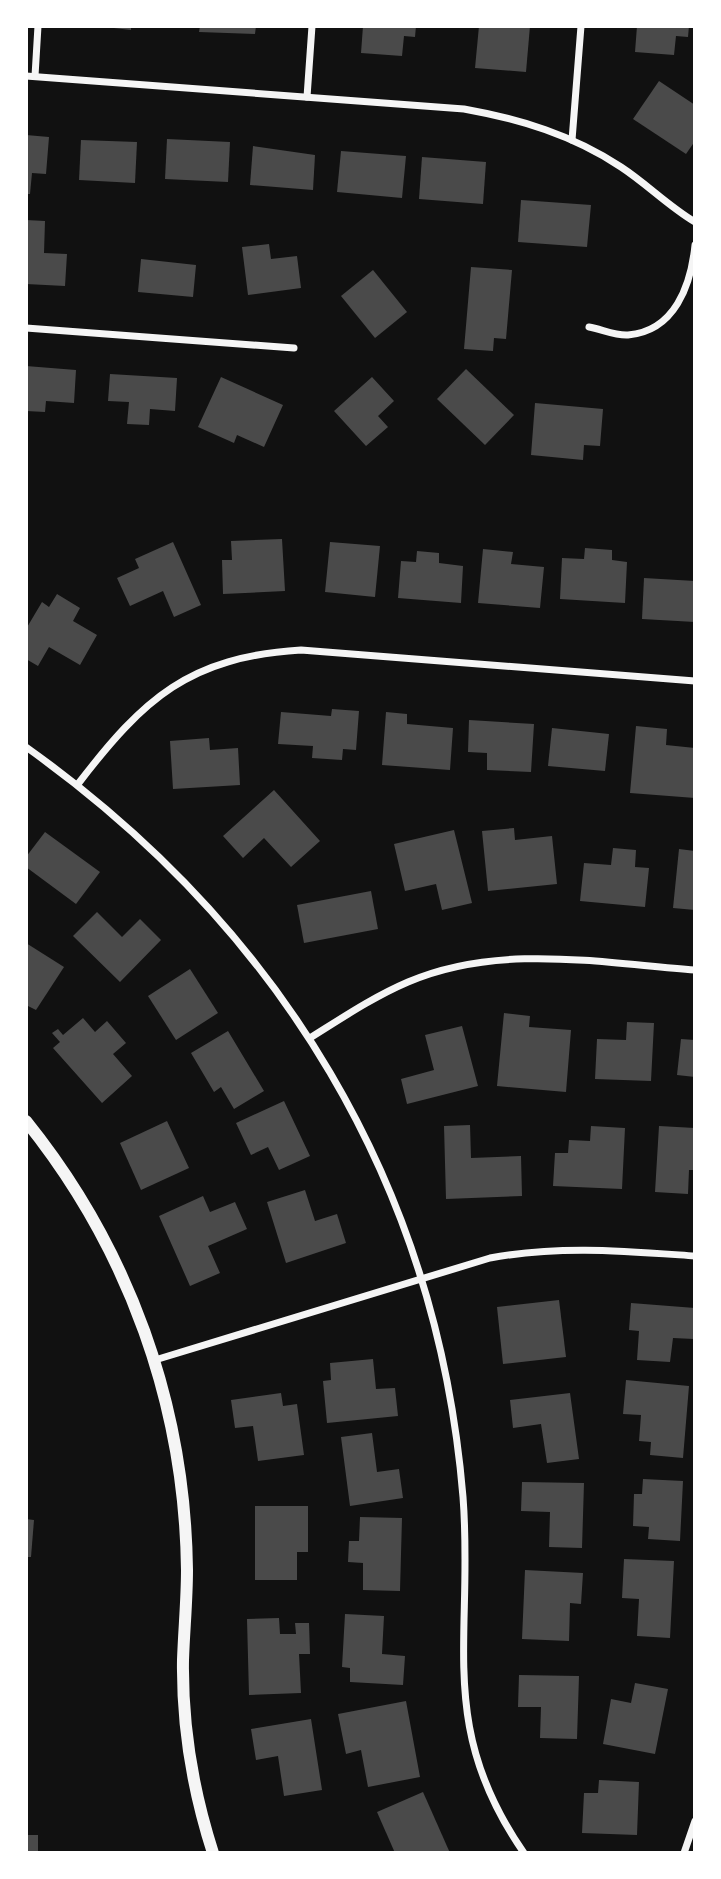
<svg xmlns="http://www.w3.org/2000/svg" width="721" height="1879" viewBox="0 0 721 1879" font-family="'PT Serif',serif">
  <rect width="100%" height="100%" fill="#111"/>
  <g fill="#4a4a4a">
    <polygon points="97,26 131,26 131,30"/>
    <polygon points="200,26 256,26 255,34 199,32"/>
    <polygon points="363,26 416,26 415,37 404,36 402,56 361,53"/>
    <polygon points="479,26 530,26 526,72 475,68"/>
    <polygon points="637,26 689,26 688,37 676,36 674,55 635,52"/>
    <polygon points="659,81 695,105 695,141 686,154 633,119"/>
    <polygon points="26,135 49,137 46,174 32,173 30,194 26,194"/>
    <polygon points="167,139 230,142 228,182 165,179"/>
    <polygon points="81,140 137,142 135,183 79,180"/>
    <polygon points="253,146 315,155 313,190 250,185"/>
    <polygon points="341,151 406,156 402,198 337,192"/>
    <polygon points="422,157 486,162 483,204 419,199"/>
    <polygon points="521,200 591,205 587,247 518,242"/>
    <polygon points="26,220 45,221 44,253 67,254 65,286 26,284"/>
    <polygon points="269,244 271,259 297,256 301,288 248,295 242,247"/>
    <polygon points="141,259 196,265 193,297 138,292"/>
    <polygon points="471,267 512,270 506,339 494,338 493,351 464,349"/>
    <polygon points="373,270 407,312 375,338 341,296"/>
    <polygon points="26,366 76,370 74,403 46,401 45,412 26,411"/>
    <polygon points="466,369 514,415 485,445 437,399"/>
    <polygon points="110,374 177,378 175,411 150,409 149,425 127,424 129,402 108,401"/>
    <polygon points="221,377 283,405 264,447 237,435 234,443 198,427"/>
    <polygon points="372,377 394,401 378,416 388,427 366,446 334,411"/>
    <polygon points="535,403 603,409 600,446 584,445 583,460 531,455"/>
    <polygon points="282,539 285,591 223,594 222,560 232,560 231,541"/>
    <polygon points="173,542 201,605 174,617 163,591 130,606 117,578 139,568 135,559"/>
    <polygon points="330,542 380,546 375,597 325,592"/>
    <polygon points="585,548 612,550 612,560 627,562 625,603 560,599 562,558 584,559"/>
    <polygon points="483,549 513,552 511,564 544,567 540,608 478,603"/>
    <polygon points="417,551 439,553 439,563 463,566 461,603 398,598 401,561 416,562"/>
    <polygon points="644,578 695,581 695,622 642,619"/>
    <polygon points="57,594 80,608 73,621 97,635 80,665 49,647 38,666 26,659 26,629 42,602 49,607"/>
    <polygon points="332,709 359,711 356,750 343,749 342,760 312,758 313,746 278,744 281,712 331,716"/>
    <polygon points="386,712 407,714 407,724 453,728 450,770 382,765"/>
    <polygon points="469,720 534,724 531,772 487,770 487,753 468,752"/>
    <polygon points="636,726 667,729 666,745 695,748 695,798 630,793"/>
    <polygon points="552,728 609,734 605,771 548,766"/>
    <polygon points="209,738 210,750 238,748 240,785 173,789 170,741"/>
    <polygon points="274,790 320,841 291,867 264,838 243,858 223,836"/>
    <polygon points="514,828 515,840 552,836 557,884 488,891 482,831"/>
    <polygon points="454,830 472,903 442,910 436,884 405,891 394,844"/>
    <polygon points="45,832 100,872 76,904 26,867 26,857"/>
    <polygon points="613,848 636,850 635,867 649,868 645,907 580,901 584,863 611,865"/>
    <polygon points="679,849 695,851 695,910 673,908"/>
    <polygon points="371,891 378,929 304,943 297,905"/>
    <polygon points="97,912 122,937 140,919 161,940 120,982 73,936"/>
    <polygon points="26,943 64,967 36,1010 26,1005"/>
    <polygon points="190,969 218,1013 176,1040 148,996"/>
    <polygon points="504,1013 530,1016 529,1027 571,1030 566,1092 497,1086"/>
    <polygon points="83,1018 95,1032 107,1021 126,1043 113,1054 132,1076 102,1103 53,1048 60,1042 52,1033 58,1029 63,1035"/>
    <polygon points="627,1022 654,1023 651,1081 595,1079 597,1039 626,1040"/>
    <polygon points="462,1026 478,1086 407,1104 401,1079 434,1070 425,1035"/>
    <polygon points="228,1031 264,1091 234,1109 221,1087 214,1092 191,1053"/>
    <polygon points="681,1039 695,1040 695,1077 677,1075"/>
    <polygon points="284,1101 310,1156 279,1170 268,1147 251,1155 236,1123"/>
    <polygon points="167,1121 189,1168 141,1190 120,1143"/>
    <polygon points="470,1125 471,1158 521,1156 522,1196 446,1199 444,1126"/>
    <polygon points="591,1126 625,1128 622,1189 553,1186 555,1153 568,1153 569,1140 590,1141"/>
    <polygon points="659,1126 695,1128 695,1170 689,1170 688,1194 655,1192"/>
    <polygon points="305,1190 315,1221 337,1214 346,1243 286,1263 267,1202"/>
    <polygon points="203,1196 210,1212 235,1202 247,1229 208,1246 220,1273 190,1286 159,1216"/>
    <polygon points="559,1300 566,1357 503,1364 497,1307"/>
    <polygon points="631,1303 695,1308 694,1339 673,1338 670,1362 637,1360 639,1331 629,1330"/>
    <polygon points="373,1359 376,1389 395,1388 398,1416 327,1423 323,1381 331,1380 330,1363"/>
    <polygon points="626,1380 689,1386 683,1458 650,1455 651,1442 639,1441 641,1415 623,1414"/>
    <polygon points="281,1393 283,1406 297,1404 304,1455 258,1461 253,1426 235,1428 231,1400"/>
    <polygon points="570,1393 579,1459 547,1463 541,1424 513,1428 510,1400"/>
    <polygon points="372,1433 377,1472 399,1469 403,1498 350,1506 341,1437"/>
    <polygon points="643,1479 683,1481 680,1541 648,1539 649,1527 633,1526 634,1494 642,1494"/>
    <polygon points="522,1482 584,1483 582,1548 549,1547 550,1512 521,1511"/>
    <polygon points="255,1506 308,1506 308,1552 297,1552 297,1580 255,1580"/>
    <polygon points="360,1517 402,1518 400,1591 363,1590 363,1563 348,1562 349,1541 359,1541"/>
    <polygon points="26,1519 34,1520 31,1557 26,1557"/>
    <polygon points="624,1559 674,1561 670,1638 637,1636 639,1599 622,1598"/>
    <polygon points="525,1570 583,1573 581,1604 570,1603 569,1641 522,1639"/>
    <polygon points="345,1614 384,1616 382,1654 405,1656 403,1685 350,1682 350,1668 342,1667"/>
    <polygon points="279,1618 280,1634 296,1634 295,1623 309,1623 310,1654 299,1654 301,1693 249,1695 247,1619"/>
    <polygon points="519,1675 579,1676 577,1739 540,1738 541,1707 518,1707"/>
    <polygon points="635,1683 668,1689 655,1754 603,1744 611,1699 631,1703"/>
    <polygon points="406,1701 420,1777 368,1787 361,1750 346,1754 338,1714"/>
    <polygon points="311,1719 322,1790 284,1796 278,1756 256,1760 251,1729"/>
    <polygon points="599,1780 639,1782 637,1835 582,1833 584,1793 598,1793"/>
    <polygon points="423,1792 450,1853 395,1853 377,1812"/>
    <rect x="26" y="1835" width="12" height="18"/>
  </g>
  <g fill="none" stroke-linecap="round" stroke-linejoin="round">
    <g stroke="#f5f5f5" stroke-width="7">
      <path d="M26,76l438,33c56,10 109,26 157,58 26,17 47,39 74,55"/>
      <polyline points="35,76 38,26"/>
      <polyline points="307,97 312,26"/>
      <polyline points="572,140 581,26"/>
      <path d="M589,327c12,2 27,9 39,8 47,-4 63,-50 67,-90"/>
      <polyline points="26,328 294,348"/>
      <path d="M26,747c254,181 411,437 437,750 11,140 -28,228 61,356"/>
      <path d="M78,784c66,-86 111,-127 223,-134l394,31"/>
      <path d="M310,1038c32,-20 63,-41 98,-56 91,-39 192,-19 287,-12"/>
      <path d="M155,1360l335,-102c71,-13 134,-7 205,-2"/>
      <polyline points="684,1853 695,1821"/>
    </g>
    <path stroke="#f5f5f5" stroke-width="12" d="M26,1121c103,128 159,284 161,449 0,30 -3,60 -4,90 -1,65 10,131 30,193"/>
  </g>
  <rect width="721" height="1879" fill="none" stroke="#ffffff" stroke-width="56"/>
</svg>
